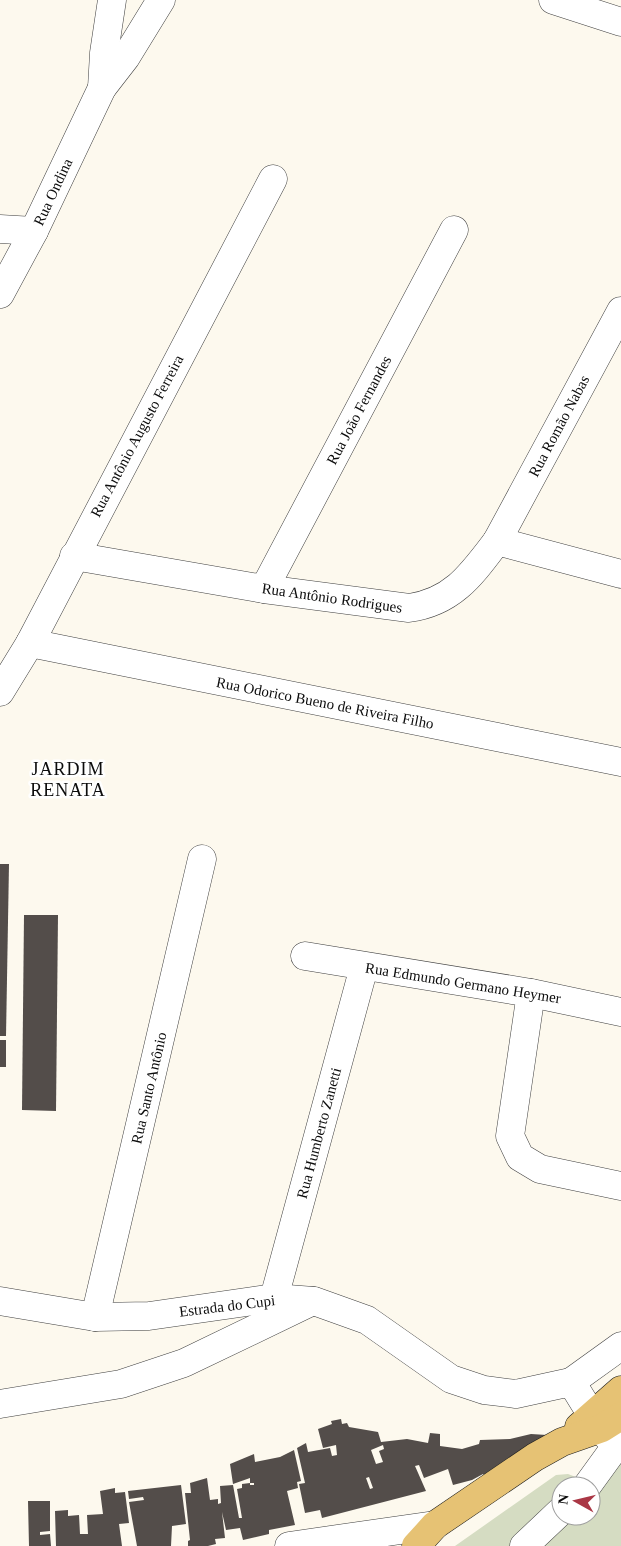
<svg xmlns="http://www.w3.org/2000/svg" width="621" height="1546" viewBox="0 0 621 1546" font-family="Georgia,serif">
  <rect width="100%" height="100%" fill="#fdf9ee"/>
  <path fill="#d5dcc2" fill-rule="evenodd" d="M621,1455v91h-166l101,-71 12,-1 13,5zM561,1486h30v30h-30z"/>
  <g fill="#534d4a" fill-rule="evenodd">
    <polygon points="0,864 9,864 6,1036 0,1036"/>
    <polygon points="24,915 58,915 56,1111 22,1110"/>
    <rect x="0" y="1040" width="6" height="27"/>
    <path d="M341,1419l1,5 5,-1 2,4 29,5 3,10 26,-3 21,4 2,-10 10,1v12l22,3 17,-5 1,-4 30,-1 21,-5 16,1 -62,41 -2,-2 -11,6 -19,5 -5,-16 -24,9 -5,-13 -4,1 11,25 -104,27 -2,-8 -15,3 -6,-29 6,-1 -8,-35 9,-5 2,9 22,-4 2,8 5,-1 -1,-10 -13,3 -5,-19 14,-5 -1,-3zM383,1445l1,4 -5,2 4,11 -7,2 -5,-14zM369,1477l4,11 -3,1 -4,-11z"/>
    <polygon points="294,1450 301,1481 297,1482 298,1488 287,1491 295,1525 269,1530 269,1534 243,1540 240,1528 226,1530 222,1512 225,1538 215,1539 216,1544 208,1546 188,1546 188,1541 190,1540 185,1493 191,1493 190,1483 207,1478 210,1500 218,1499 218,1504 221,1503 220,1486 233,1485 239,1518 242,1518 237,1489 242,1488 242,1484 250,1483 250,1485 254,1485 254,1483 250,1483 250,1478 233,1484 230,1464 254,1454 255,1462 280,1457"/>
    <polygon points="181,1485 186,1524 172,1526 171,1546 137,1546 129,1502 144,1500 143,1497 129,1499 128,1491"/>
    <polygon points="115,1488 115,1493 125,1492 129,1523 119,1524 122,1546 56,1546 55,1511 68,1510 68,1516 79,1515 80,1534 88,1534 87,1515 103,1514 100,1491"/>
    <polygon points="28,1501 50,1501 50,1531 40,1532 40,1535 50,1534 51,1546 29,1546"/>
  </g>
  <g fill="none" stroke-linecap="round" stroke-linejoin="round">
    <defs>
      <g id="minor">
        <polyline points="553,0 621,22"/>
        <polyline points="102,88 104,53 112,0"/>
        <polyline points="0,229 34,231"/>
        <polyline points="0,294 34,231 102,88 126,57 161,0"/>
        <polyline points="497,541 621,311"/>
        <path d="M74,556l190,33 145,19c44,-6 63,-34 88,-67l124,33"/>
        <polyline points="264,589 454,230"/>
        <polyline points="30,643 621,762"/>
        <polyline points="0,692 30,643 273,179"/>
        <polyline points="305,956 531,993 621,1012"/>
        <polyline points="531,993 510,1136 520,1157 540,1169 621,1186"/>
        <polyline points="274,1298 364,967"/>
        <path d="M0,1301l95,16 54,-1 125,-18 40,3 53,19 84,59 33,11 32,4 55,-12c12,17 32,57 50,66"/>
        <polyline points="95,1317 202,859"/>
        <polyline points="571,1382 621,1346"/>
        <polyline points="0,1404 121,1384 184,1363 313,1301"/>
        <polyline points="587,1486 616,1446"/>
        <polyline points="289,1546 435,1525"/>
        <polyline points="524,1546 561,1511"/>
      </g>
      <g id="major">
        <polyline points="579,1427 621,1390"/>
        <polyline points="416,1546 435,1525 535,1457 562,1442 602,1428 621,1416"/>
      </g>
    </defs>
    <use href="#minor" stroke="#3f3f3f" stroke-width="29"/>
    <use href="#major" stroke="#1d1d1d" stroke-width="29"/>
    <use href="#minor" stroke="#fff" stroke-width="28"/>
    <use href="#major" stroke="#e6c274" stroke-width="28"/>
  </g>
  <g text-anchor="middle" stroke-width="5" stroke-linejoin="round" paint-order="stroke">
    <g font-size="15" fill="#0c0c0c" stroke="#fff">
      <text transform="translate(53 192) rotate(-65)" y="5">Rua Ondina</text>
      <text transform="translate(359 410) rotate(-62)" y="5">Rua João Fernandes</text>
      <text transform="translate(559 426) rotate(-62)" y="5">Rua Romão Nabas</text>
      <text transform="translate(137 436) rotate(-62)" y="5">Rua Antônio Augusto Ferreira</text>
      <text transform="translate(332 598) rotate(8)" y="5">Rua Antônio Rodrigues</text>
      <text transform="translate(325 703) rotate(11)" y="5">Rua Odorico Bueno de Riveira Filho</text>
      <text transform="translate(463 983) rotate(9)" y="5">Rua Edmundo Germano Heymer</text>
      <text transform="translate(149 1088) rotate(-77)" y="5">Rua Santo Antônio</text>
      <text transform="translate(319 1133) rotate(-75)" y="5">Rua Humberto Zanetti</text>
      <text transform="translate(227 1306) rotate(-7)" y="5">Estrada do Cupi</text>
    </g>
    <g font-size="18" letter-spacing="1" fill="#0c0c0c" stroke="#fff">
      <text x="68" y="775">JARDIM<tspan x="68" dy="21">RENATA</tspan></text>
    </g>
  </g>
  <g transform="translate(576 1501) rotate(278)"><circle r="24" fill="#ffffff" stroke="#9e9e9e"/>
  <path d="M0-4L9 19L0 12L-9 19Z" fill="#aa3745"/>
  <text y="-8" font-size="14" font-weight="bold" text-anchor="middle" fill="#0c0c0c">N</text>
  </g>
</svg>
